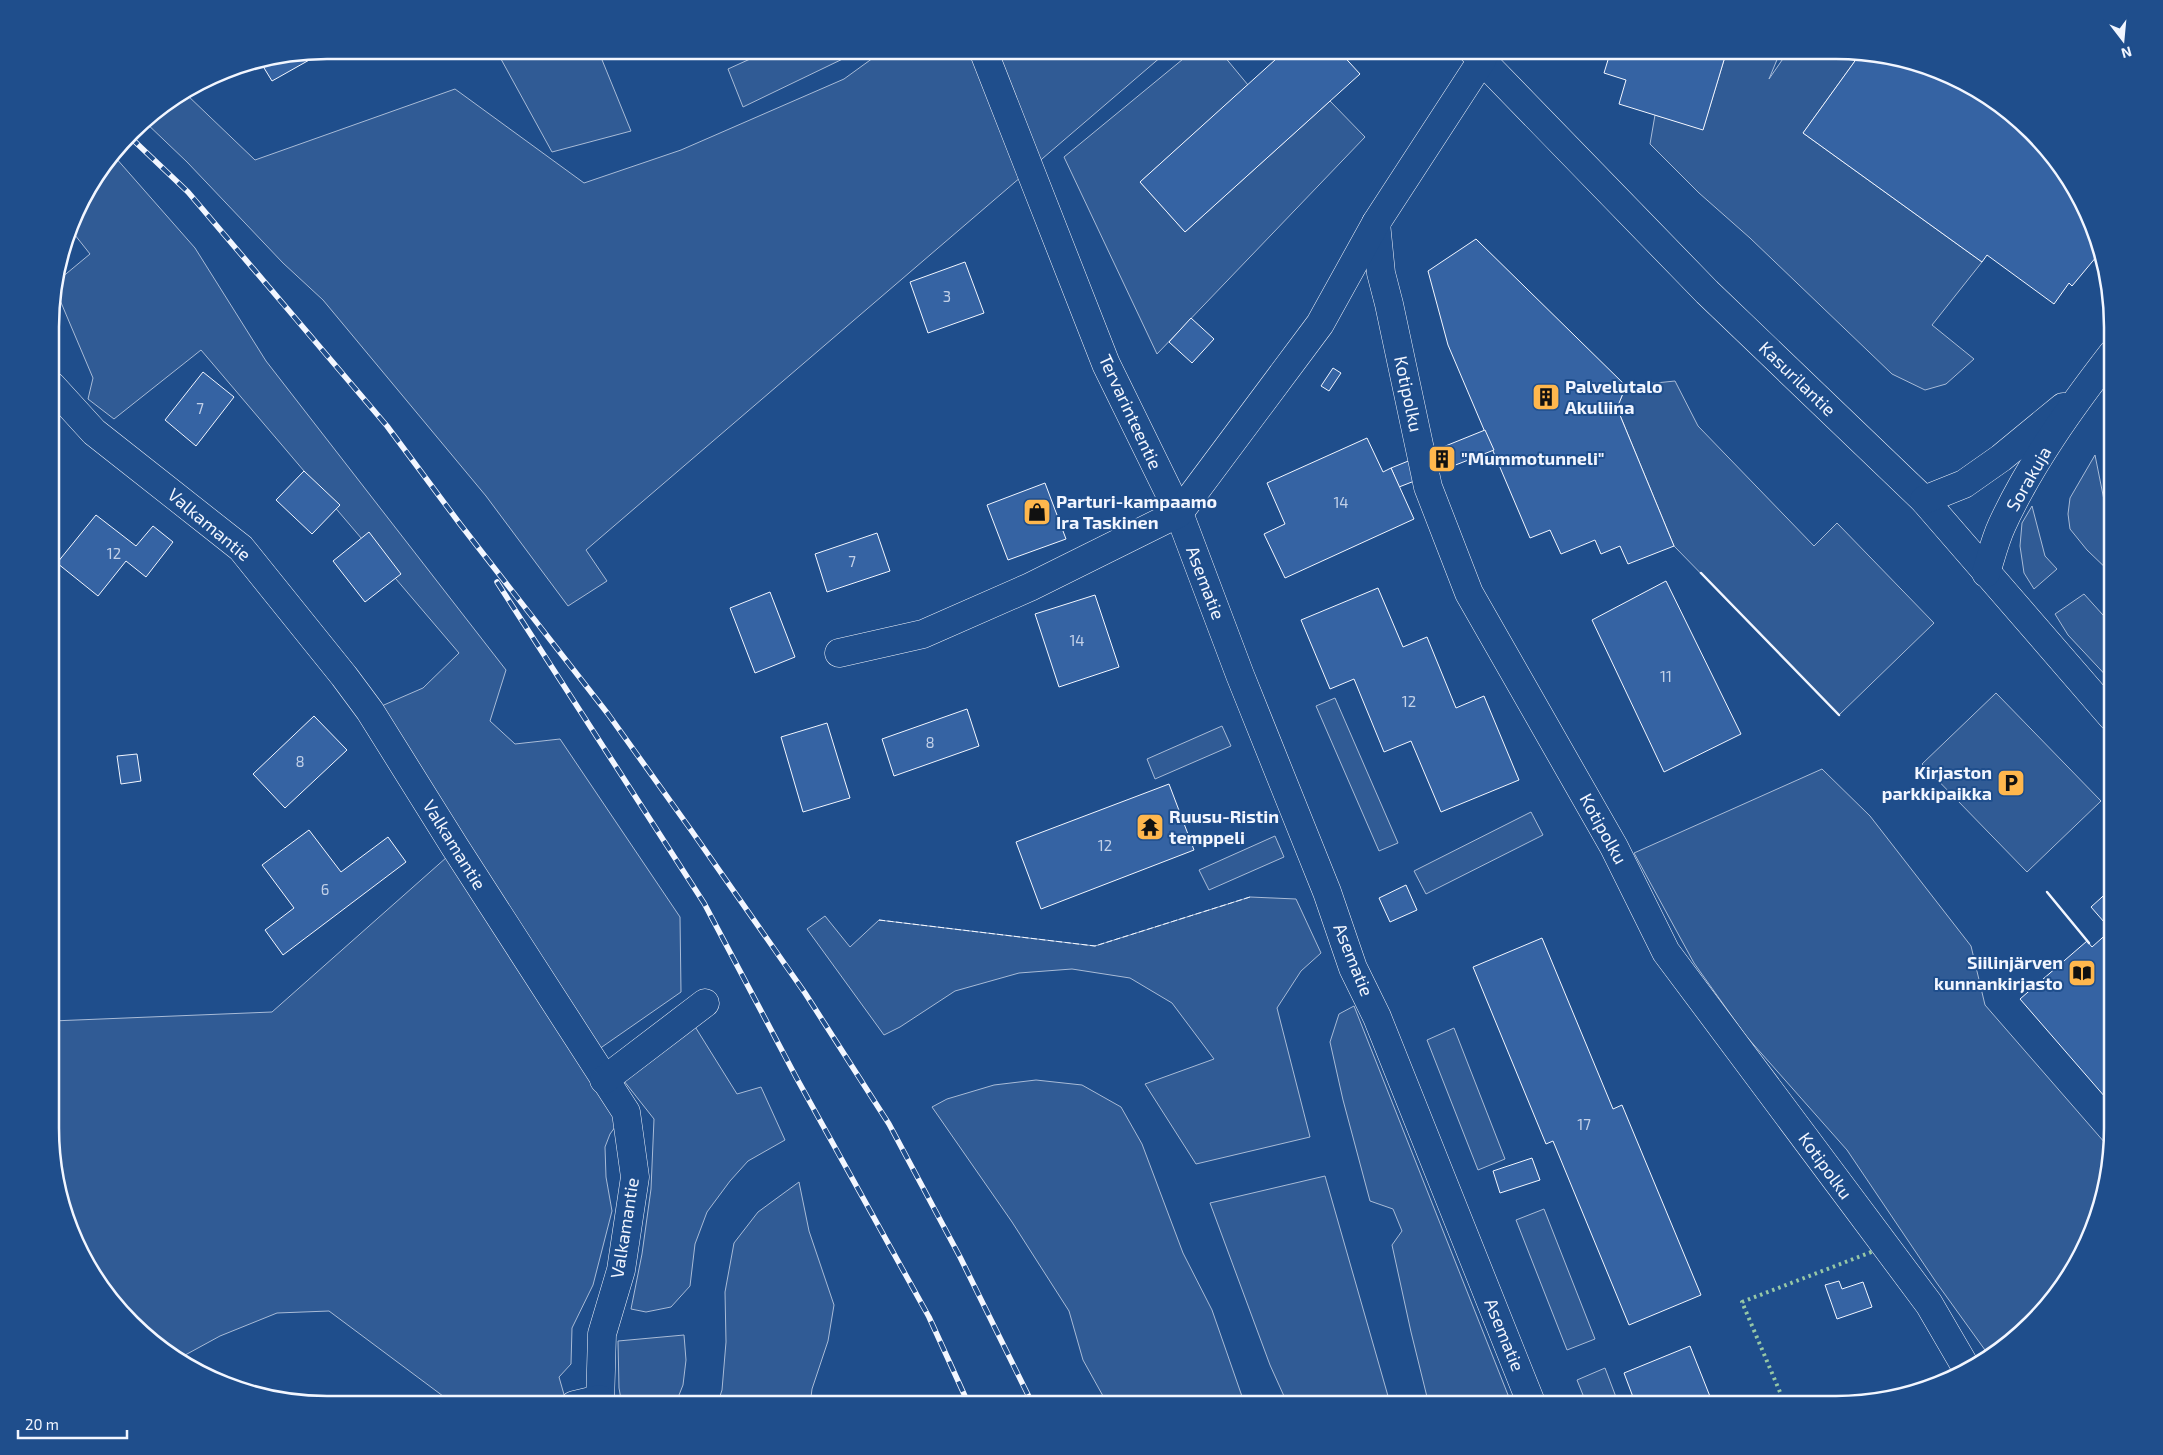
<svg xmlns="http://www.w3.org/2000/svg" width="2163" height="1455" viewBox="0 0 2163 1455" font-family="'Exo 2',sans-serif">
  <rect width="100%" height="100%" fill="#1f4e8c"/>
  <g fill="#305b95" stroke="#a8bbd7">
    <polygon points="496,50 598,50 631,131 552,152"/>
    <polygon points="770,50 851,50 853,54 743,107 728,69"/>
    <polygon points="884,50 1169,50 586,550 607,581 568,606 486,496 323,300 283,263 187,162 143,120 185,93 255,160 455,89 584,183 681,150 844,79"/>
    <polygon points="1194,50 1219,50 1248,85 1140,182 1185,232 1330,101 1365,137 1157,354 1064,157"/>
    <polygon points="1727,50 1781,50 1769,79 1789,50 1837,50 1860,54 1803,133 1982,262 1932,325 1974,359 1946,384 1925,390 1892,374 1750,238 1699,193 1650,144 1655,115 1703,129"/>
    <polygon points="115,157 195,248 266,361 506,670 490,721 515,744 560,739 680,917 681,992 589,1056 626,1112 610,1134 605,1147 606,1177 612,1211 593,1285 572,1328 571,1364 559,1377 567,1405 455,1405 329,1311 277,1313 220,1336 176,1360 119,1311 87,1267 52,1165 52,1021 272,1012 456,849 370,711 423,688 459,653 201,350 114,419 88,399 93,378 54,286 55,283 90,254 71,230 79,204"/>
    <polygon points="1675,381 1698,426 1814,546 1837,523 1934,623 1839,715 1674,546 1617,408 1626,386"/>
    <polygon points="2095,455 2112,540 2112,574 2087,550 2070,529 2068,514 2070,498"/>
    <polygon points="2032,506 2045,556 2057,569 2034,589 2024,573 2020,546 2022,523"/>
    <polygon points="2084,594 2112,625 2112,682 2068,635 2055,614"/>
    <polygon points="1996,693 2101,801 2027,872 1922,764"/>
    <polygon points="1335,698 1398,843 1379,851 1316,706"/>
    <polygon points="1222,726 1231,746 1155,779 1147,759"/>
    <polygon points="1822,769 1870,816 1971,946 1985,1005 2112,1151 2098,1218 2066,1282 2019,1336 1989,1358 1985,1350 1936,1282 1847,1150 1746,1036 1694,963 1634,853"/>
    <polygon points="1531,812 1543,835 1426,894 1414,871"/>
    <polygon points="1275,836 1284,857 1209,890 1199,870"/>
    <polygon points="1250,897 1296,899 1321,953 1301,971 1277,1008 1310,1137 1196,1164 1145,1084 1214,1059 1172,1003 1130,978 1072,969 1019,973 955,991 900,1027 884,1035 807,929 825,916 850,947 879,920 1095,946"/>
    <polygon points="1354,1006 1512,1405 1429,1405 1411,1332 1392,1245 1402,1231 1393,1209 1370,1201 1343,1100 1330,1042 1339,1014"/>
    <polygon points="694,1025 737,1094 761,1087 785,1140 748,1161 730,1181 707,1212 695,1244 690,1286 671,1307 646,1312 631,1309 642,1254 651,1189 654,1119 624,1081"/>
    <polygon points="1454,1028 1505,1159 1478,1170 1427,1040"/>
    <polygon points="1036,1080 1082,1085 1121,1107 1142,1144 1183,1253 1212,1310 1245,1405 1108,1405 1083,1360 1069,1311 1012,1222 932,1107 947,1099 994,1085"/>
    <polygon points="1325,1176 1388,1396 1386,1405 1288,1405 1270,1365 1210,1203"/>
    <polygon points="799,1182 809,1231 834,1305 828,1341 812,1389 810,1405 717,1405 722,1390 726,1342 725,1292 734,1243 758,1212"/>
    <polygon points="1544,1209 1595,1339 1567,1350 1516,1220"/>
    <polygon points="684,1335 686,1360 683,1385 675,1405 622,1405 619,1388 618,1341"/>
    <polygon points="1605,1368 1619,1405 1587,1405 1577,1380"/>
  </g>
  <polygon fill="#446ba0" stroke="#a8bbd7" points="52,781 57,800 52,853"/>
  <g fill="#3563a3" stroke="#f2f6ff">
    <polygon points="327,50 272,81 261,63 326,50"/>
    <polygon points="1286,50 1338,50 1360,74 1185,232 1140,182"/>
    <polygon points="1611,50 1727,50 1703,130 1619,104 1626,80 1604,73"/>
    <polygon points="1860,54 1925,65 1990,97 2044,144 2076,188 2102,250 2072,286 2069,283 2054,304 1987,255 1982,262 1803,133"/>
    <polygon points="1476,239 1626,386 1617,408 1674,546 1628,564 1620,546 1601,554 1595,540 1561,554 1550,530 1530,538 1448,345 1428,271"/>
    <polygon points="965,262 984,313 928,333 910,282"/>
    <polygon points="1191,318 1214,339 1192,363 1169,342"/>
    <polygon points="1333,368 1341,373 1329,391 1321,386"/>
    <polygon points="203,372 234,397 196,446 165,420"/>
    <polygon points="1485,430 1494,450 1399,487 1391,468"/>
    <polygon points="1367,438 1383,472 1391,468 1414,519 1285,578 1264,534 1285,524 1267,483"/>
    <polygon points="304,471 340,505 312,534 276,500"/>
    <polygon points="1045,483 1066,539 1008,560 987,505"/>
    <polygon points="96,515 136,546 153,526 173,542 146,577 126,561 98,596 57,563"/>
    <polygon points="369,532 401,574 365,602 333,561"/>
    <polygon points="877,533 890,571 827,592 815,554"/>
    <polygon points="1666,581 1741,734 1664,772 1592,620"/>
    <polygon points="1378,588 1403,647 1427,637 1456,708 1484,696 1519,780 1441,812 1411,741 1384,752 1354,679 1330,689 1301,620"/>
    <polygon points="770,592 795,657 755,673 730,608"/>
    <polygon points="1095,595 1119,667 1059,687 1035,614"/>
    <polygon points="967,709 979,746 894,776 882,739"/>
    <polygon points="314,716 347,750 285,808 253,774"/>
    <polygon points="827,723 850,798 803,812 781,737"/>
    <polygon points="137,754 141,781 121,784 117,756"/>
    <polygon points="1169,784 1194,850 1041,909 1016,842"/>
    <polygon points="309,830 341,872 388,837 406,862 283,955 265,930 294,908 262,865"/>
    <polygon points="1406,885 1417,910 1390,922 1379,898"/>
    <polygon points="2112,888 2112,1105 2020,999 2087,941 2092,947 2111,930 2091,907"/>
    <polygon points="1542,938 1613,1109 1622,1105 1701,1295 1629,1325 1553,1141 1546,1144 1473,967"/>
    <polygon points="1532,1158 1540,1180 1500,1193 1493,1171"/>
    <polygon points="1839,1281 1842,1289 1863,1282 1872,1307 1837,1319 1825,1285"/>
    <polygon points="1690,1346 1713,1404 1636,1405 1624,1373"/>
  </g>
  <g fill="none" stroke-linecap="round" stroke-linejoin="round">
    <defs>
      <g id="minor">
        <polyline points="983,50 1106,364 1179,513 1240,675 1327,892 1353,968 1377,1017 1532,1405"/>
        <polyline points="1472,50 1707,292 1924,500 2112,717"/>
        <polyline points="1376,223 1381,273 1389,304 1428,487 1469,593 1614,847 1666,952 1929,1304 1968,1371"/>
        <polyline points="52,386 94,432 241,548 344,676 370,711 455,847 626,1112 635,1177 621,1270 602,1334 600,1405"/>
        <polyline points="1924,500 1964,484 2001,458 2063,407"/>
        <path d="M1986,573c5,-16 9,-33 16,-48 28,-61 69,-118 110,-171"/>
        <polyline points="839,653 923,634 1030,587 1179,513 1320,324 1376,223 1482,60 1486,50"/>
        <polyline points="604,1080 705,1003"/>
        <polyline points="574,1405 599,1399"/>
      </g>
    </defs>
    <use href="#minor" stroke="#f2f6ff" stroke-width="29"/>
    <use href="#minor" stroke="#1f4e8c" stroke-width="28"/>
    <defs>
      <g id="rail">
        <polyline points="130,137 188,192 387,426 460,524 608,714 691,830 805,993 889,1124 960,1257 1033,1405"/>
        <polyline points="497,582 704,903 796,1077 929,1317 969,1405"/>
      </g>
    </defs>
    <use href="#rail" stroke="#f2f6ff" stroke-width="5.5"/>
    <use href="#rail" stroke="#1f4e8c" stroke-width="4" stroke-dasharray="11" stroke-linecap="butt"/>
    <polyline stroke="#97c8a6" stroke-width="4" stroke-dasharray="2.5 4" stroke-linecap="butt" points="1785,1404 1742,1302 1874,1251"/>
    <polyline stroke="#f2f6ff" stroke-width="1" stroke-dasharray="6 2.5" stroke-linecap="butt" points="879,920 1095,946 1250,897"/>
    <g stroke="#f2f6ff" stroke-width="2.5">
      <polyline points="1701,573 1839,715"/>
      <polyline points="2047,892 2089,943"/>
    </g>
  </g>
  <defs>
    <symbol id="building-square" viewBox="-11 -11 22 22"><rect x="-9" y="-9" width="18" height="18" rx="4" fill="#ffb74d" stroke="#1f4e8c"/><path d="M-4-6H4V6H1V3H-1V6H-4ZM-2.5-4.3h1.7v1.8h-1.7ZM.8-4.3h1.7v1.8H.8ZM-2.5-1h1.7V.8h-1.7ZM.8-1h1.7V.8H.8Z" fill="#111"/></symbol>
    <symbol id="shop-square" viewBox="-11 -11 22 22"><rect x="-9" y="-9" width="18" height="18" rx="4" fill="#ffb74d" stroke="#1f4e8c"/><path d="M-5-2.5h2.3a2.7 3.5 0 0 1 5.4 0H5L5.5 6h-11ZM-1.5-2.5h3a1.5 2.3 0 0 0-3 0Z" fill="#111"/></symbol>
    <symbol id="parking-square" viewBox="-11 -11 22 22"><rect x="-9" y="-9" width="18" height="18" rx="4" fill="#ffb74d" stroke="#1f4e8c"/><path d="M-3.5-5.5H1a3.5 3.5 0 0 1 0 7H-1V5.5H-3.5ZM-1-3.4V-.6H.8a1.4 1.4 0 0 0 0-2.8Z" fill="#111"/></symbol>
    <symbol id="temple-square" viewBox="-11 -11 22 22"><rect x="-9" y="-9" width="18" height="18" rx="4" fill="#ffb74d" stroke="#1f4e8c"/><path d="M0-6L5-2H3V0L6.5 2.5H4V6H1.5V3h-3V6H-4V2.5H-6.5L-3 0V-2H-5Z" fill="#111"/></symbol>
    <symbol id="library-square" viewBox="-11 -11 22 22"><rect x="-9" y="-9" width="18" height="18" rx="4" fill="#ffb74d" stroke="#1f4e8c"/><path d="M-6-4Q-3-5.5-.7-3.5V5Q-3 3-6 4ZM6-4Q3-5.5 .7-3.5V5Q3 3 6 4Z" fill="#111"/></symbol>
  </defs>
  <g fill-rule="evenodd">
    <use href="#building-square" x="1530" y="381" width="32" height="32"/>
    <use href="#building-square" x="1426" y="443" width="32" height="32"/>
    <use href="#shop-square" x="1021" y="496" width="32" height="32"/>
    <use href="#parking-square" x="1995" y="767" width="32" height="32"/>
    <use href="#temple-square" x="1134" y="811" width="32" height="32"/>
    <use href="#library-square" x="2066" y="957" width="32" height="32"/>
  </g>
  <g text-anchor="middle" stroke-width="4" stroke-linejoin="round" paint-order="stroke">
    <g font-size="15" fill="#c3d1e8">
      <text x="947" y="302">3</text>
      <text x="200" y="414">7</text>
      <text x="1341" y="508">14</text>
      <text x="114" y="559">12</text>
      <text x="852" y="567">7</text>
      <text x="1077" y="646">14</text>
      <text x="1666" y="682">11</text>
      <text x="1409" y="707">12</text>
      <text x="930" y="748">8</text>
      <text x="300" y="767">8</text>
      <text x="1105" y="851">12</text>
      <text x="325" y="895">6</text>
      <text x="1584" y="1130">17</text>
    </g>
    <g font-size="18" fill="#f2f6ff" stroke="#1f4e8c">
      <text transform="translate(1797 379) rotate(44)" y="6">Kasurilantie</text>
      <text transform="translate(1408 394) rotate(78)" y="6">Kotipolku</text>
      <text transform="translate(1130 412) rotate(65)" y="6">Tervarinteentie</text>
      <text transform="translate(2029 479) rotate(-60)" y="6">Sorakuja</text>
      <text transform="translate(209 525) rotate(40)" y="6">Valkamantie</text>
      <text transform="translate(1205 583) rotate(69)" y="6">Asematie</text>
      <text transform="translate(1603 829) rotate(61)" y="6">Kotipolku</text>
      <text transform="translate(454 845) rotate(58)" y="6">Valkamantie</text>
      <text transform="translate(1353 960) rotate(68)" y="6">Asematie</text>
      <text transform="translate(1825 1166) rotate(54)" y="6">Kotipolku</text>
      <text transform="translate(625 1228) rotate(-81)" y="6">Valkamantie</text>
      <text transform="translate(1504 1335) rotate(68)" y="6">Asematie</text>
    </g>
    <g font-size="18" font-weight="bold" fill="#f2f6ff" stroke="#1f4e8c" text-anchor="start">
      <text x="1565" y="393">Palvelutalo<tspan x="1565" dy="21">Akuliina</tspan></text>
      <text x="1461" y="465">"Mummotunneli"</text>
      <text x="1056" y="508">Parturi-kampaamo<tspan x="1056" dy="21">Ira Taskinen</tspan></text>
      <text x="1992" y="779" text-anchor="end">Kirjaston<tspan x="1992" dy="21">parkkipaikka</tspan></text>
      <text x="1169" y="823">Ruusu-Ristin<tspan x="1169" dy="21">temppeli</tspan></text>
      <text x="2063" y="969" text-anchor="end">Siilinjärven<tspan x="2063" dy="21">kunnankirjasto</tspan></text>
    </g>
  </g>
  <path d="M0 0H2163V1455H0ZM327 59H1836A268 268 0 0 1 2104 327V1128A268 268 0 0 1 1836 1396H327A268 268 0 0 1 59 1128V327A268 268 0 0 1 327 59Z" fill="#1f4e8c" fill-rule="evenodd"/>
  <path fill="none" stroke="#f2f6ff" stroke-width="2.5" d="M327 59H1836A268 268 0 0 1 2104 327V1128A268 268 0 0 1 1836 1396H327A268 268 0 0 1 59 1128V327A268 268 0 0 1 327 59Z"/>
  <g transform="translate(2123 40) rotate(164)" stroke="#1f4e8c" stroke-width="4" paint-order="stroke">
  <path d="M0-4L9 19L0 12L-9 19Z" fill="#f2f6ff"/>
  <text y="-8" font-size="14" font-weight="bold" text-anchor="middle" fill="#f2f6ff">N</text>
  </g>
  <path d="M18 1430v8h109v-8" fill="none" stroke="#f2f6ff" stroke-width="2.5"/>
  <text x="25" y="1430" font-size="15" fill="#f2f6ff" stroke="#1f4e8c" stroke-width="4" paint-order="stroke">20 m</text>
</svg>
